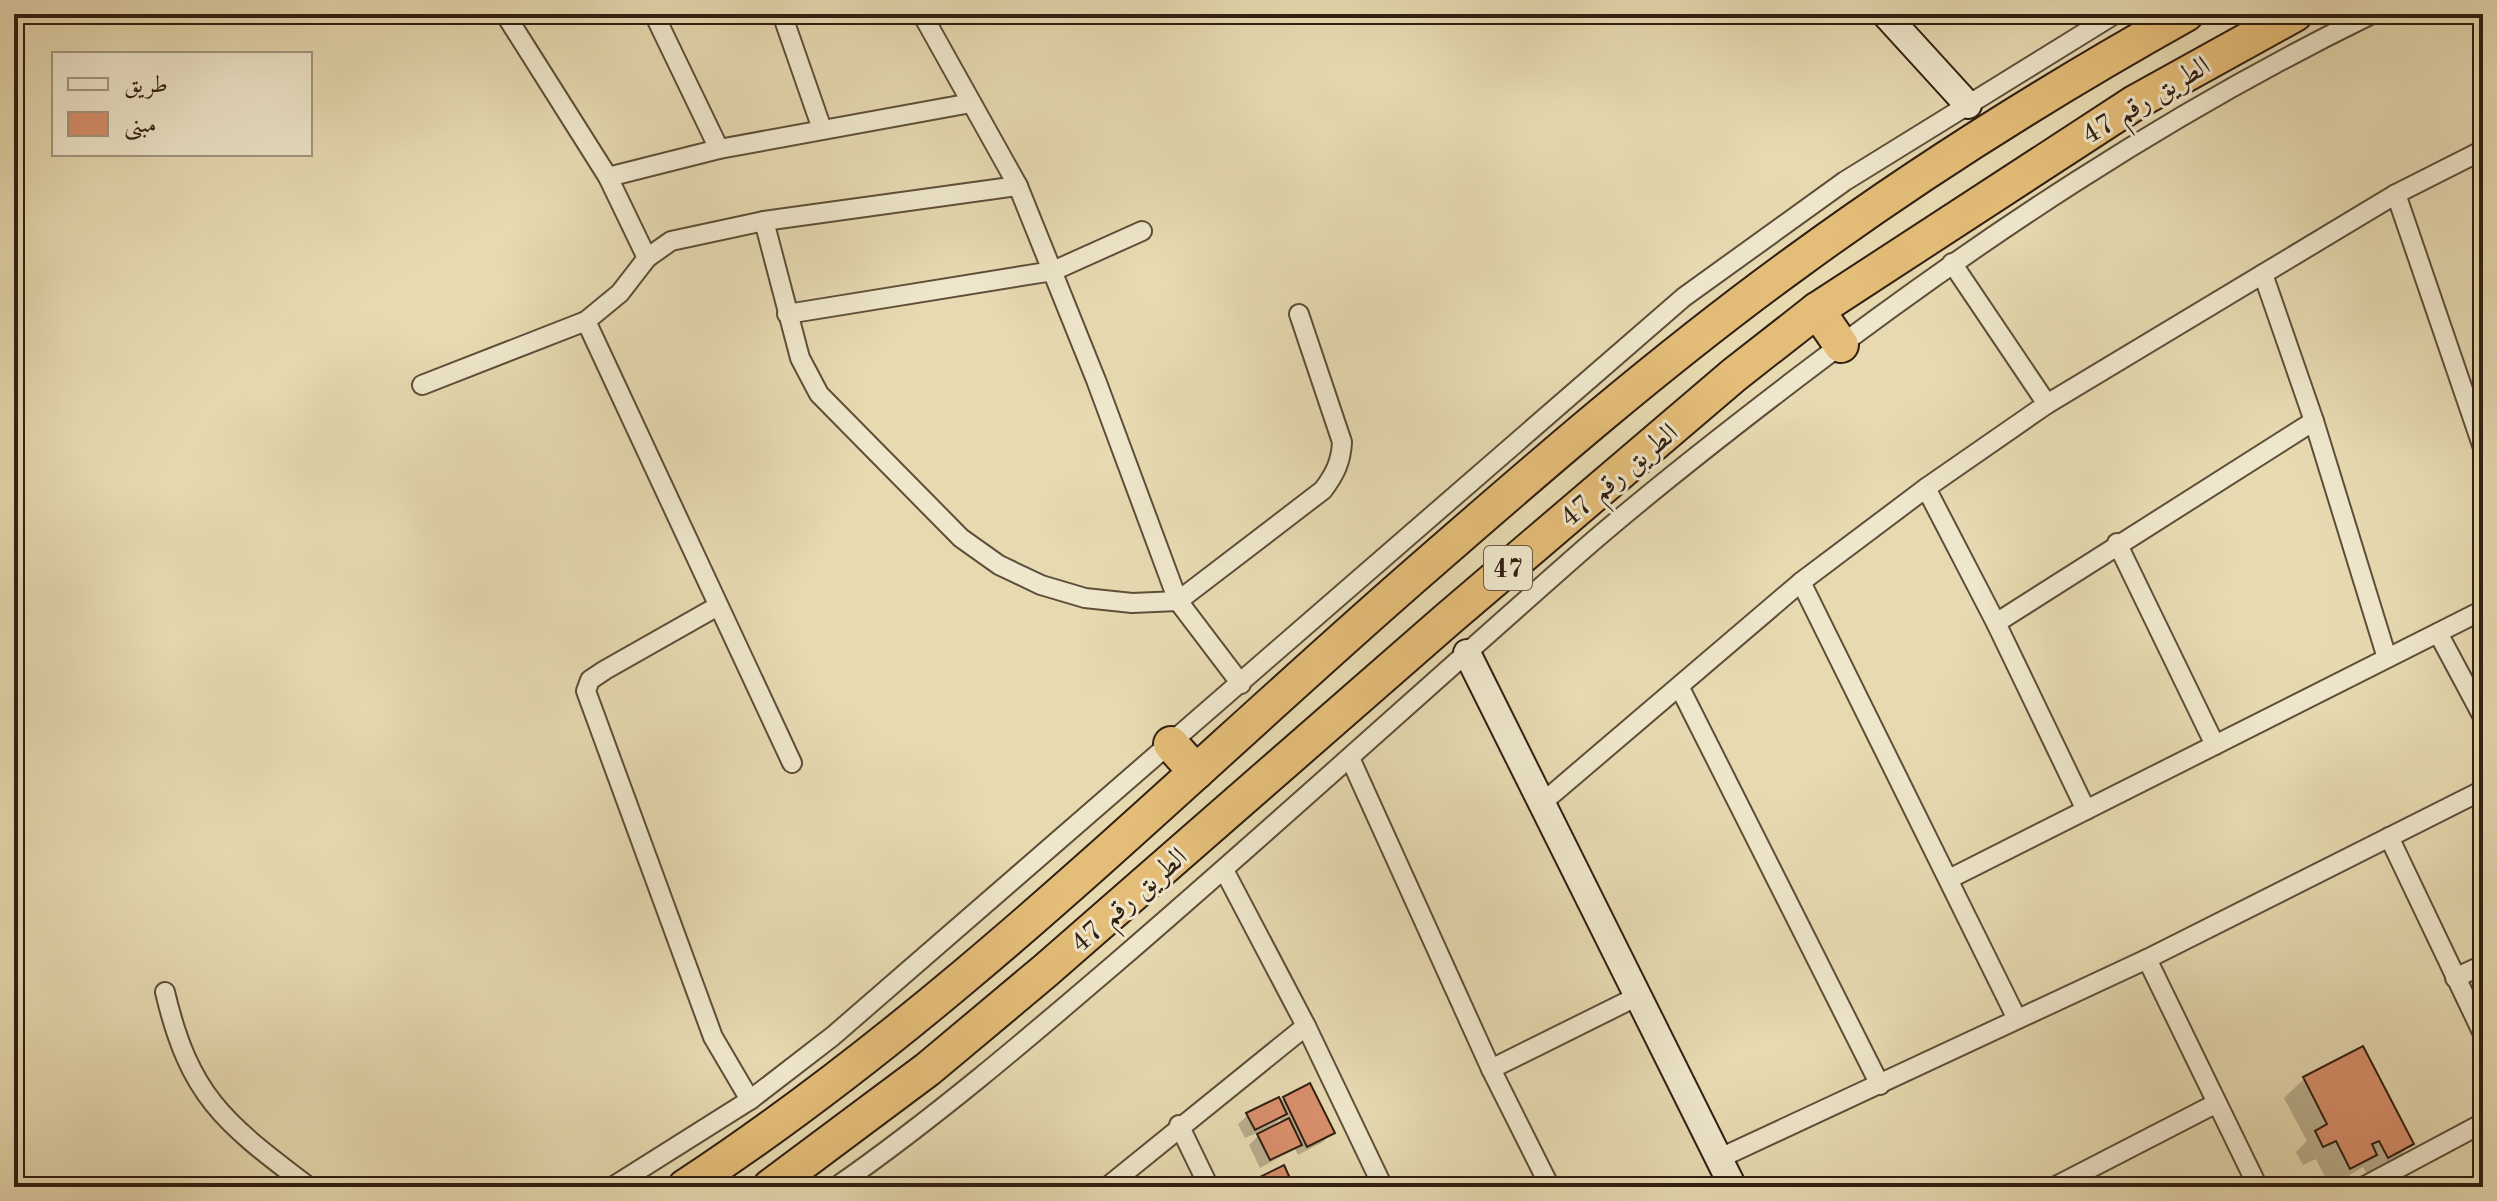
<svg xmlns="http://www.w3.org/2000/svg" width="2497" height="1201" viewBox="0 0 2497 1201" font-family="'Old Standard TT',Amiri,serif">
  <rect width="100%" height="100%" fill="#e7dab1"/>
  <filter id="stains"><feTurbulence type="fractalNoise" baseFrequency=".0025" numOctaves="4"/><feColorMatrix values="0 0 0 0 .2 0 0 0 0 .09 0 0 0 0 .02 0 0 0 .5 -.17"/></filter>
  <radialGradient id="worn" r=".72"><stop offset=".6" stop-color="#630" stop-opacity="0"/><stop offset="1" stop-color="#630" stop-opacity=".3"/></radialGradient>
  <g fill="#0003" fill-rule="evenodd">
    <polygon points="2363,1049 2412,1144 2392,1163 2368,1176 2363,1167 2330,1187 2316,1159 2303,1165 2296,1152 2307,1141 2284,1098 2304,1079"/>
    <path d="M1284,1099l48,34 -9,9 -25,13 -3,-6 -35,19 -11,-23 15,-15 -19,8 -7,-14 10,-9zM1280,1119l2,5 -13,6z"/>
  </g>
  <g fill="#d9906c" stroke="#311f11" stroke-width="2">
    <polygon points="2363,1046 2414,1144 2388,1158 2379,1141 2372,1144 2377,1155 2350,1169 2336,1141 2323,1147 2315,1131 2327,1124 2303,1077"/>
    <polygon points="1310,1083 1335,1133 1307,1147 1283,1097"/>
    <polygon points="1279,1097 1287,1114 1255,1130 1246,1113"/>
    <polygon points="1289,1118 1302,1145 1270,1160 1257,1134"/>
    <polygon points="1284,1165 1294,1187 1240,1187"/>
  </g>
  <g fill="none" stroke-linecap="round" stroke-linejoin="round">
    <defs>
      <g id="street">
        <polyline points="505,14 608,177 647,258"/>
        <polyline points="654,14 719,149"/>
        <polyline points="782,14 822,129"/>
        <polyline points="922,14 1018,186 1096,380 1178,601 1241,684"/>
        <polyline points="608,177 719,149 971,103"/>
        <polyline points="2396,194 2483,448"/>
        <path d="M764,221l36,137 19,36 142,144 38,27 42,20 44,13 47,5 46,-2 145,-111c12,-16 18,-28 19,-48l-43,-128"/>
        <polyline points="1952,263 2047,404"/>
        <polyline points="2263,274 2314,421 2387,658"/>
        <polyline points="787,314 1053,271 1142,231"/>
        <polyline points="586,321 792,763"/>
        <polyline points="422,385 586,321 620,293 647,258 671,241 764,221 1018,186"/>
        <polyline points="1926,488 1996,623 2086,810"/>
        <polyline points="2117,543 2215,745"/>
        <polyline points="1801,582 2017,1019"/>
        <polyline points="718,606 605,670 590,680 586,691 713,1037 750,1100"/>
        <polyline points="1996,623 2314,421"/>
        <polyline points="2438,633 2483,717"/>
        <polyline points="1680,688 1880,1085"/>
        <polyline points="1350,758 1491,1069 1550,1187"/>
        <polyline points="1542,803 1801,582 1926,488 2047,404 2396,194 2483,150"/>
        <polyline points="2389,837 2483,1034"/>
        <polyline points="1224,870 1306,1026 1383,1187"/>
        <polyline points="1949,879 2483,610"/>
        <polyline points="2147,959 2258,1187"/>
        <polyline points="2455,978 2483,965"/>
        <path d="M165,992c25,106 60,131 144,195"/>
        <polyline points="1491,1069 1640,995"/>
        <polyline points="1179,1125 1209,1187"/>
        <polyline points="1718,1159 2147,959 2483,790"/>
        <polyline points="612,1187 750,1100 833,1036 1684,297 1845,181 2115,14"/>
        <path d="M836,1187c99,-69 190,-147 281,-225 158,-136 311,-276 467,-413 69,-60 141,-116 213,-171 181,-138 370,-264 575,-364"/>
        <polyline points="1107,1187 1306,1026"/>
        <polyline points="2054,1187 2215,1104"/>
        <polyline points="2363,1187 2483,1123"/>
      </g>
      <g id="secondary">
        <polyline points="1885,14 1968,105"/>
        <polyline points="1467,653 1733,1187"/>
      </g>
      <g id="highway">
        <polyline points="1817,310 1841,345"/>
        <polyline points="1171,744 1196,772"/>
        <path d="M685,1187c262,-172 485,-397 720,-603 127,-111 256,-224 393,-323 123,-90 254,-172 388,-247"/>
        <polyline points="770,1187 928,1069 1045,971 1448,619 1734,375 1817,310 2136,102 2295,14"/>
      </g>
    </defs>
    <use href="#street" stroke="#5e4e39" stroke-width="22"/>
    <use href="#secondary" stroke="#311f11" stroke-width="30"/>
    <use href="#highway" stroke="#311f11" stroke-width="38"/>
    <use href="#street" stroke="#efe7cc" stroke-width="18"/>
    <use href="#secondary" stroke="#efe7cc" stroke-width="26"/>
    <use href="#highway" stroke="#e4bd78" stroke-width="34"/>
  </g>
  <g text-anchor="middle" stroke-width="6" stroke-linejoin="round" paint-order="stroke">
    <rect fill="#efe7cc" stroke="#6a5b49" stroke-width="2" x="1484" y="546" width="48" height="44" rx="6"/>
    <g font-size="26" font-weight="bold" fill="#311f11">
      <text x="1508" y="577">47</text>
    </g>
    <g font-size="28" fill="#311f11" stroke="#efe7cc">
      <text transform="translate(2145 99) rotate(-31)" y="10">الطريق رقم 47</text>
      <text transform="translate(1618 474) rotate(-40)" y="10">الطريق رقم 47</text>
      <text transform="translate(1128 899) rotate(-41)" y="10">الطريق رقم 47</text>
    </g>
  </g>
  <rect width="2497" height="1201" fill="none" stroke="#e7dab1" stroke-width="48"/>
  <rect x="16" y="16" width="2465" height="1169" fill="none" stroke="#311f11" stroke-width="4"/>
  <rect x="24" y="24" width="2449" height="1153" fill="none" stroke="#311f11" stroke-width="2"/>
  <rect x="52" y="52" width="260" height="104" fill="#efe7cc" stroke="#a39781" stroke-width="2"/>
  <rect x="68" y="78" width="40" height="12" fill="#efe7cc" stroke="#a39781" stroke-width="2"/>
  <text x="124" y="92" font-size="24" fill="#311f11">طريق</text>
  <rect x="68" y="112" width="40" height="24" fill="#d9906c" stroke="#a39781" stroke-width="2"/>
  <text x="124" y="132" font-size="24" fill="#311f11">مبنى</text>
  <rect width="100%" height="100%" filter="url(#stains)"/>
  <rect width="100%" height="100%" fill="url(#worn)"/>
</svg>
